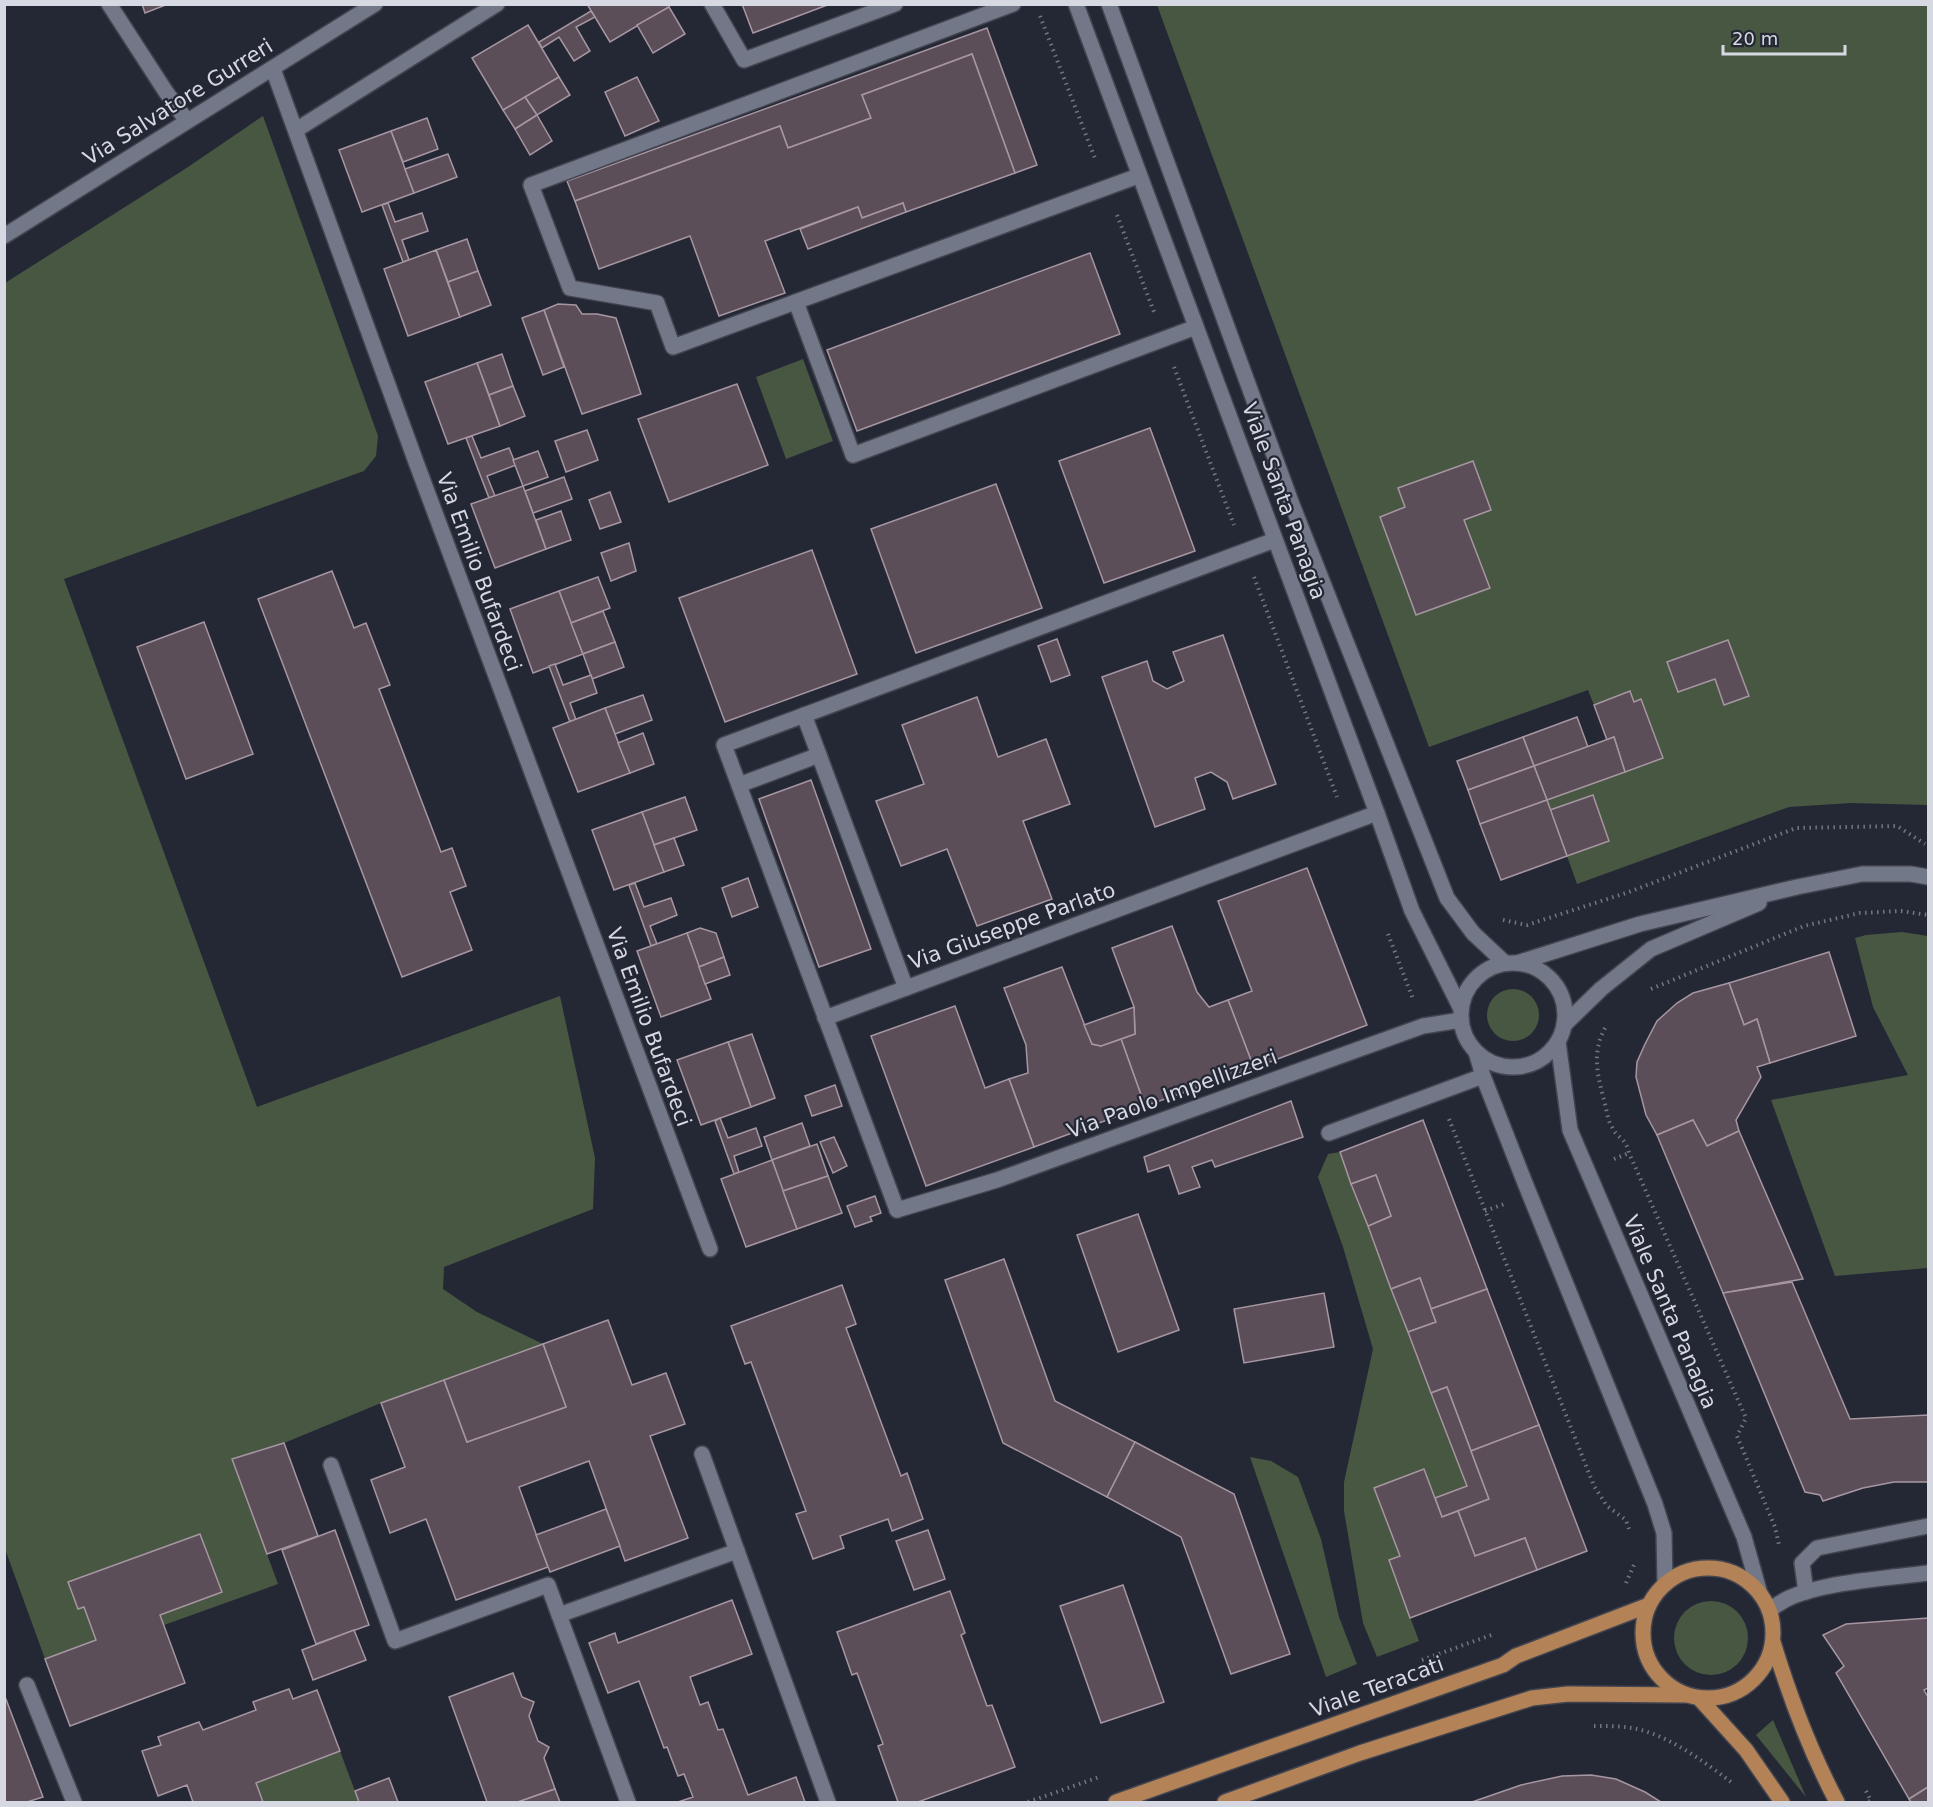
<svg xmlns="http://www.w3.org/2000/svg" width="1933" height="1807" viewBox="0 0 1933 1807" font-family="'DejaVu Sans',sans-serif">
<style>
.green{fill:#485742;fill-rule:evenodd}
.building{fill:#5c4e59;stroke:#a696a2;stroke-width:1.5}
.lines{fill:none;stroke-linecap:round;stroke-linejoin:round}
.service-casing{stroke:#42444f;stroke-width:18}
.minor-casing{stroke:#42444f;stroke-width:18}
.secondary-casing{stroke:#42444f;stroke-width:18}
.primary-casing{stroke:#42444f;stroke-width:18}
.path{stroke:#737782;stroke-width:4;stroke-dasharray:1.5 4.5;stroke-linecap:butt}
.service{stroke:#737888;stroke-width:15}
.minor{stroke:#737888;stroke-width:15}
.secondary{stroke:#737888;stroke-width:15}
.primary{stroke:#b38257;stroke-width:15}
.labels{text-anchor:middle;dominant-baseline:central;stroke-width:4.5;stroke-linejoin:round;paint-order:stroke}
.street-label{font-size:21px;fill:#d6d9e2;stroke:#242835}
</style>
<rect width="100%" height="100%" fill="#242835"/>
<g class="green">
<path d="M 1157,5 L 1928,5 L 1928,805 L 1851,803 L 1789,807 L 1577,884 L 1567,856 L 1609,840 L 1593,795 L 1550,810 L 1547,800 L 1663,758 L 1641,699 L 1634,702 L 1629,692 L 1594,705 L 1588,690 L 1429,747 ZM 1728,640 L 1715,679 L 1679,692 L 1667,663 Z"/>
<polygon points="263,116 378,436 376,456 364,471 64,579 257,1107 560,996 595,1158 593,1209 444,1267 443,1289 477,1312 543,1344 381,1403 284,1443 232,1459 278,1584 164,1625 160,1615 222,1592 200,1534 68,1582 78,1609 84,1607 96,1640 45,1659 5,1549 5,283 185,169"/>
<polygon points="803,359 833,441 786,459 756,377"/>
<polygon points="1902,932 1928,936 1928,1268 1835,1276 1771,1100 1908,1075 1873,1007 1855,938 1866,935"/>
<circle cx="1513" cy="1015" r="26"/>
<polygon points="1340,1152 1467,1486 1435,1498 1424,1469 1374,1488 1400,1556 1389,1561 1419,1641 1377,1657 1363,1623 1344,1511 1344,1482 1373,1349 1343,1247 1318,1177 1328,1154"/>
<polygon points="1250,1457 1271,1461 1298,1477 1321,1539 1339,1617 1357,1664 1326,1677"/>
<circle cx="1711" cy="1638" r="37"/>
<polygon points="1773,1720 1806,1797 1756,1735"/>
<polygon points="340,1751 359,1802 263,1802 256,1783"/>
</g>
<g class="building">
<polygon points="142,4 168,4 145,13"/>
<polygon points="587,4 667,4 669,7 610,42"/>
<polygon points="742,4 830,4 753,33"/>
<polygon points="669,7 685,34 653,53 637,25"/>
<polygon points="591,11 595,17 576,27 590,51 574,61 559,37 542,48 539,42"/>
<polygon points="528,25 559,77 503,110 472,58"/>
<polygon points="987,28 1037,165 1015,173 972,54 862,95 871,118 788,148 780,126 575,201 567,181"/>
<polygon points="972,54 1015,173 906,212 903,203 862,218 858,207 765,241 785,293 719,316 690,236 599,269 575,201 780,126 788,148 871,118 862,95"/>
<polygon points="559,77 570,95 537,115 525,97"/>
<polygon points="637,77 659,121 625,136 605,92"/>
<polygon points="525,97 537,115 515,129 503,110"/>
<polygon points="537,115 552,141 530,155 515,129"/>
<polygon points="427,118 438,149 403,162 391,131"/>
<polygon points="391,131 414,193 362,212 339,150"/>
<polygon points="448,154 457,177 414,193 405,169"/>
<polygon points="388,203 395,222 422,213 428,231 402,240 409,260 403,262 382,205"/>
<polygon points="903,203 906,212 808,249 800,229 858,207 862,218"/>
<polygon points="467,239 478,271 448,282 436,250"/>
<polygon points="436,250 460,317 408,336 384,269"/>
<polygon points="1090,253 1120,334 857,431 827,350"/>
<polygon points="478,271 491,305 460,317 448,282"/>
<polygon points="558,304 576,305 582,314 597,314 616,318 641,394 582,414 544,310"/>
<polygon points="544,310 564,367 543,375 522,318"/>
<polygon points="502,354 513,386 489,395 477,363"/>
<polygon points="477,363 500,426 448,444 425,382"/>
<polygon points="737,384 768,465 669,502 638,419"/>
<polygon points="513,386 525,416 500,426 489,395"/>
<polygon points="1150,428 1195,551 1104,583 1059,461"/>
<polygon points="587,430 598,460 566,472 555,441"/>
<polygon points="472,436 481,458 509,448 516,465 487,476 495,496 489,498 466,438"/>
<polygon points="538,451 548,477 523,486 513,460"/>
<polygon points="1473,461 1491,510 1464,520 1490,588 1416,615 1380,517 1405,507 1398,488"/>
<polygon points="564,477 572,499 533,513 525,491"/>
<polygon points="996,484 1042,608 916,653 871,529"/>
<polygon points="523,486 546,549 495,568 471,504"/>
<polygon points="610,492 621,522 600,529 589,500"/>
<polygon points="561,511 571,540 546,549 536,520"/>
<polygon points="629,543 636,571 611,581 601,553"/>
<polygon points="812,550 857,674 725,722 679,598"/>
<polygon points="332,571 354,628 366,623 390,685 379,689 441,852 452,848 466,886 450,892 472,950 402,977 258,599"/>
<polygon points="598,577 610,608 571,623 559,591"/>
<polygon points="559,591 583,654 533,673 510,609"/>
<polygon points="603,611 615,642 583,654 571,623"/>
<polygon points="204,622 253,754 186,779 137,647"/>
<polygon points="1223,635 1276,784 1233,799 1227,782 1211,772 1195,778 1205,809 1155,827 1102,677 1147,661 1153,681 1167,689 1184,681 1173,652"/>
<polygon points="1057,639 1070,675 1051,682 1038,646"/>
<polygon points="1728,640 1749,696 1724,705 1715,679 1678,692 1667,662"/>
<polygon points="615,642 624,667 592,679 583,654"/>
<polygon points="555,664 563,685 591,675 597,693 570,703 576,720 570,722 549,666"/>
<polygon points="1630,691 1634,702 1641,699 1663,758 1625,772 1614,737 1607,740 1594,705"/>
<polygon points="643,695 652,720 615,734 605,708"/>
<polygon points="977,697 998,757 1046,739 1070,804 1023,821 1052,899 977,926 947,849 901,866 876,801 924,784 902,725"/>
<polygon points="605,708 630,773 578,792 553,728"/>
<polygon points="1577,717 1588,747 1534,766 1523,737"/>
<polygon points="643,733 654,764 630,773 618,743"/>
<polygon points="1523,737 1534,766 1468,790 1457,761"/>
<polygon points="1614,737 1625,772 1547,800 1534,766"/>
<polygon points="1534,766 1547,800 1480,824 1468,790"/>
<polygon points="811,780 871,949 819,967 759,799"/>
<polygon points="1593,795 1609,841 1567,856 1550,810"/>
<polygon points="685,797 697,830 654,845 642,812"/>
<polygon points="1547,800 1567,856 1501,880 1480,824"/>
<polygon points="642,812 664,872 614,890 592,830"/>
<polygon points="674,838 684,865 664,872 654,845"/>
<polygon points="1307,868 1367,1025 1254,1068 1228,1000 1252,991 1218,901"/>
<polygon points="748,878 758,907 732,917 722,888"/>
<polygon points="635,883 644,907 671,898 677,915 650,926 657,944 651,946 629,885"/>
<polygon points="1172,926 1197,992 1209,1007 1228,1000 1254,1068 1145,1106 1121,1039 1135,1034 1134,1007 1112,948"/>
<polygon points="700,928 716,933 724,957 699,967 687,933"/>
<polygon points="687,933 711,999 661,1017 637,951"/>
<polygon points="1829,952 1856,1036 1770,1063 1757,1019 1744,1025 1729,983"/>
<polygon points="724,957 730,975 705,984 699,967"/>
<polygon points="1062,967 1092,1044 1101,1046 1121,1039 1145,1106 1034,1147 1009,1079 1028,1073 1026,1045 1004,988"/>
<polygon points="1729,983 1744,1025 1757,1019 1770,1063 1757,1067 1761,1077 1736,1120 1739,1131 1707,1146 1693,1120 1657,1135 1646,1115 1636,1077 1637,1062 1645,1044 1657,1021 1677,1003 1693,993"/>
<polygon points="955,1006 985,1088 1009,1079 1034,1147 926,1186 871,1036"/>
<polygon points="1134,1007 1135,1034 1101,1046 1092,1044 1084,1025"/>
<polygon points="752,1034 775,1098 751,1107 728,1042"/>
<polygon points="728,1042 751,1107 701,1125 677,1060"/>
<polygon points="835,1085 842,1106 812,1116 805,1096"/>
<polygon points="1291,1101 1303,1137 1215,1167 1212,1160 1192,1167 1200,1187 1179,1194 1169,1165 1148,1172 1144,1157"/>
<polygon points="720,1118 728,1138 756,1128 762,1146 734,1156 739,1172 734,1174 715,1121"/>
<polygon points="1423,1120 1487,1289 1431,1309 1420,1278 1391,1289 1368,1226 1391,1216 1376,1175 1351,1184 1340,1152"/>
<polygon points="1693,1120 1707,1146 1739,1131 1803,1279 1723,1293 1657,1135"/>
<polygon points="802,1123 810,1146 772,1160 764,1137"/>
<polygon points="834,1137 847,1166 833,1173 820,1142"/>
<polygon points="817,1144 828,1176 783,1191 772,1160"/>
<polygon points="772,1160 797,1229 746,1247 721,1179"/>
<polygon points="1376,1175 1391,1216 1368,1226 1351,1184"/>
<polygon points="828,1176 842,1213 797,1229 783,1191"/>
<polygon points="875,1196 881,1213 870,1217 872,1221 855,1227 847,1206"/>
<polygon points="1138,1214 1179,1330 1118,1352 1077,1235"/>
<polygon points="1004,1259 1055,1401 1135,1442 1107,1497 1003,1443 945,1280"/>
<polygon points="1420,1278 1436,1322 1408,1332 1391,1289"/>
<polygon points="1792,1282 1850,1419 1928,1415 1928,1482 1894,1482 1863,1488 1823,1501 1820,1495 1805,1492 1723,1293"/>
<polygon points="842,1285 856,1324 846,1328 901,1476 907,1473 923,1519 892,1531 888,1519 840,1536 844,1548 813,1559 796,1514 806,1511 751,1362 745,1364 731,1326"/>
<polygon points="1487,1289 1539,1425 1471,1451 1447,1387 1431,1393 1408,1332 1436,1322 1431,1309"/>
<polygon points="1324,1293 1334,1347 1244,1363 1234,1309"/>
<polygon points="608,1320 632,1385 666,1373 685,1424 650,1436 688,1538 625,1561 589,1461 519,1487 548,1567 456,1600 426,1519 390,1533 371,1480 405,1467 381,1403 444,1380 467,1442 566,1407 543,1344"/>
<polygon points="543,1344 566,1407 467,1442 444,1380"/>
<polygon points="1447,1387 1489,1499 1442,1517 1435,1498 1467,1486 1431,1393"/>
<polygon points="1539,1425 1587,1551 1537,1570 1525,1538 1475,1556 1458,1511 1489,1499 1471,1451"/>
<polygon points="1135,1442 1234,1494 1290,1654 1231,1674 1181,1537 1107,1497"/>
<polygon points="284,1443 318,1536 267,1554 232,1459"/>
<polygon points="1424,1469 1442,1517 1458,1511 1475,1556 1525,1538 1537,1570 1410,1618 1389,1560 1400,1556 1374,1488"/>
<polygon points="606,1509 620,1546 550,1572 536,1535"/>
<polygon points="335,1530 369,1625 316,1644 282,1550"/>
<polygon points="928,1530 945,1579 914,1590 896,1541"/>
<polygon points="200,1534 222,1592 160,1615 185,1683 70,1726 45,1659 96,1640 84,1607 78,1609 68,1582"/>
<polygon points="1123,1585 1164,1702 1101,1723 1060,1606"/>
<polygon points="950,1591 965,1633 961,1635 987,1706 992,1705 1015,1767 918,1802 898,1802 878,1746 883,1744 857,1673 852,1675 837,1632"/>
<polygon points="732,1600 752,1654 690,1677 700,1705 708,1702 718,1730 723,1729 748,1795 796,1777 805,1802 678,1802 693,1797 684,1774 678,1776 667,1747 664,1748 639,1681 608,1693 589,1643 615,1633 618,1643"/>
<polygon points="1928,1618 1928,1688 1924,1690 1928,1697 1928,1787 1909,1799 1836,1673 1844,1666 1823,1635 1846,1624"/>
<polygon points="354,1630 366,1660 313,1680 302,1650"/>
<polygon points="513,1673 522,1697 534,1702 529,1716 538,1741 549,1747 544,1758 555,1789 518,1802 487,1802 449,1697"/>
<polygon points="289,1689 293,1699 317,1690 340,1751 256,1783 263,1802 193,1802 187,1785 158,1796 142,1751 161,1745 158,1737 199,1722 203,1730 256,1710 253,1702"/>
<polygon points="4,1694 43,1797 27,1802 4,1802"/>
<polygon points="1591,1775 1616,1779 1645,1792 1661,1802 1472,1802 1521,1785 1562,1776"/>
<polygon points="389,1778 398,1802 359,1802 355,1791"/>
<polygon points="1928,1787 1928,1802 1911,1802 1909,1799"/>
<polygon points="555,1789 560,1802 518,1802"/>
</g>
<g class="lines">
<g class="service-casing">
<g id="service">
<polyline points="109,4 166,92 187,121"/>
<polyline points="1013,4 531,185 570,288 657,303 673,347 1138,176"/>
<polyline points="796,302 853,455"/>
<polyline points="804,715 819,755"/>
<polyline points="1329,1133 1483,1076"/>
<polyline points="897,1210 724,745 1275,540"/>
<polyline points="331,1465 395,1641 548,1585 628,1802"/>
<polyline points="737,1551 828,1802"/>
<polyline points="559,1615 737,1551 702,1454"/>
<polyline points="27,1685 74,1802"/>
</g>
</g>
<g class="minor-casing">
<g id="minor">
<polyline points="712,4 744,60 895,4"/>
<polyline points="273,69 416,462 710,1249"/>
<polyline points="296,130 497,4"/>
<polyline points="4,236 375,4"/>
<polyline points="853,455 1196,327"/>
<polyline points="739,785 819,755 906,988 1377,813"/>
<polyline points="825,1018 906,988"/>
<polyline points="897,1210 997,1180 1423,1026 1461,1020"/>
<polyline points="1806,1592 1802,1563 1817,1548 1928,1526"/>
<path d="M 1769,1610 C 1776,1606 1782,1601 1789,1598 C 1825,1582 1889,1578 1928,1573"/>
</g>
</g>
<g class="secondary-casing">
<g id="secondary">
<polyline points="1076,4 1377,813 1412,911 1461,1009"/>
<polyline points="1109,4 1293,507 1447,898 1473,933 1505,963"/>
<circle cx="1513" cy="1015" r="52"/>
<polyline points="1517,963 1640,924 1797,887 1862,874 1911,874 1928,877"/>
<polyline points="1564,1025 1601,989 1651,949 1759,903"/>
<polyline points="1558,1042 1570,1130 1744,1537 1760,1594"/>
<polyline points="1476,1052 1483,1076 1525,1183 1655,1504 1664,1533 1665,1584"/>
</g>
</g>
<g class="primary-casing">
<g id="primary">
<circle cx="1708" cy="1633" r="65"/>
<path d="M 1773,1642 C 1790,1698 1810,1751 1837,1802"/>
<polyline points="1699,1698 1746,1750 1782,1802"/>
<polyline points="1116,1802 1503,1665 1516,1656 1649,1605"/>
<polyline points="1225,1802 1360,1753 1532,1698 1568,1694 1686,1695"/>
</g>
</g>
<g class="path">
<polyline points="1040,16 1096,161"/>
<polyline points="1117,215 1154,312"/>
<polyline points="1174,367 1234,525"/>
<polyline points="1254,577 1337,797"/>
<polyline points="1503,920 1527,925 1629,892 1796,828 1897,826 1925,844"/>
<polyline points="1388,934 1413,999"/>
<polyline points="1651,989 1804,926 1860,913 1901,911 1928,915"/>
<path d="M 1605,1028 C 1591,1054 1598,1077 1605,1104 C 1607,1112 1608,1121 1612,1127 C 1617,1139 1625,1136 1629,1153 L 1746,1418 L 1737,1436 L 1775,1527 L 1779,1545"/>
<polyline points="1449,1119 1594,1486 1607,1506 1626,1520 1630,1532"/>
<polyline points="1614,1159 1629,1153"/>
<polyline points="1485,1211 1504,1204"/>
<polyline points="1626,1583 1634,1565"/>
<polyline points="1422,1660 1494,1634"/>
<path d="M 1594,1726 C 1607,1726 1620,1726 1632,1728 C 1667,1734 1703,1761 1731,1782"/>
<polyline points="1866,1791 1871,1801 1868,1802"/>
<polyline points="1028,1802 1099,1777"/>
</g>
<use href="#service" class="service"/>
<use href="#minor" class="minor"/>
<use href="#secondary" class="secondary"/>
<use href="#primary" class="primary"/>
</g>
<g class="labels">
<g class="street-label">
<text transform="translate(178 102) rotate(-32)">Via Salvatore Gurreri</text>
<text transform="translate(1284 501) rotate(70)">Viale Santa Panagia</text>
<text transform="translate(479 572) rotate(70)">Via Emilio Bufardeci</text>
<text transform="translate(1012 926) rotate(-20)">Via Giuseppe Parlato</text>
<text transform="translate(649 1027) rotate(70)">Via Emilio Bufardeci</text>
<text transform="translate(1172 1094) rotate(-20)">Via Paolo Impellizzeri</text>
<text transform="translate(1670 1312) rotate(67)">Viale Santa Panagia</text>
<text transform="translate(1377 1687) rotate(-20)">Viale Teracati</text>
</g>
</g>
<rect width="1933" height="1807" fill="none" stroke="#d6d9e2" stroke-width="12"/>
<path d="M1723 45v9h122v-9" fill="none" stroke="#d6d9e2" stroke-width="3"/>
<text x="1732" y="45" font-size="18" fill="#d6d9e2" stroke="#242835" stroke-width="4.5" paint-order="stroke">20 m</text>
</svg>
